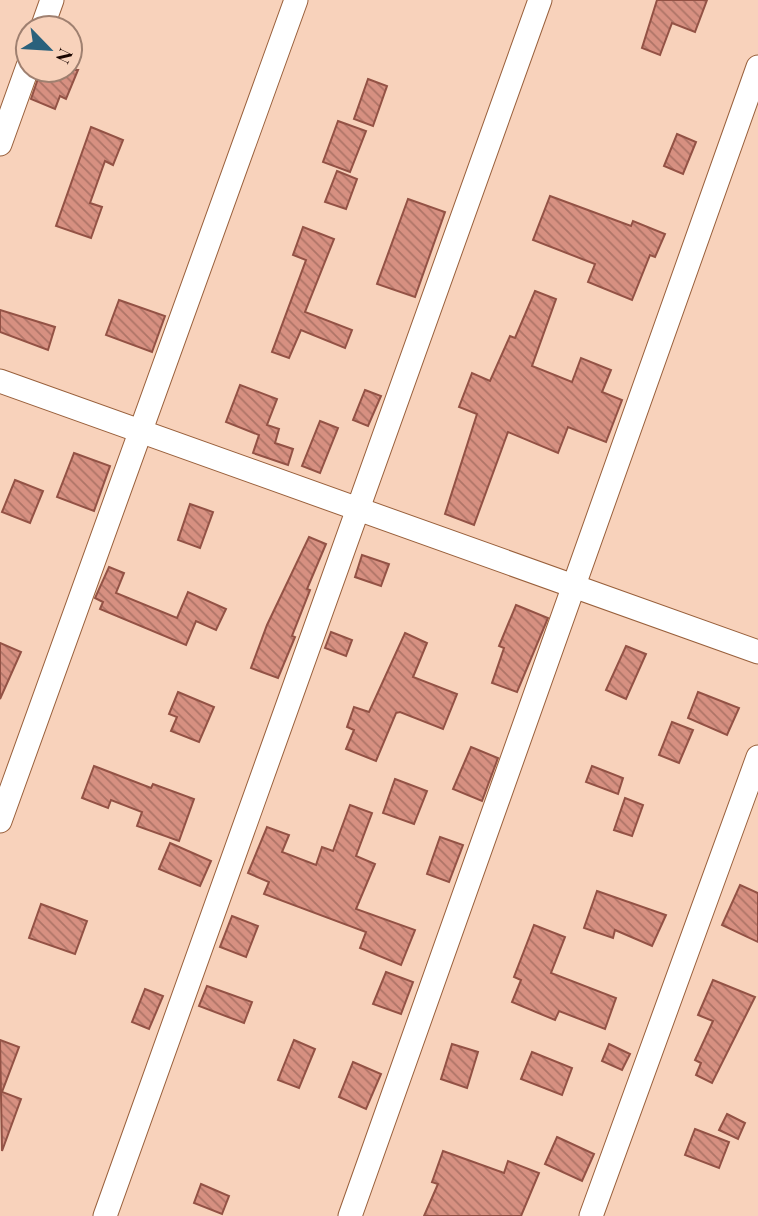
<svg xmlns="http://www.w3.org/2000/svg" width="758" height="1216" viewBox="0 0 758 1216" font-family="'Playfair Display',serif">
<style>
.building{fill:url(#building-back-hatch);stroke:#935245;stroke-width:2}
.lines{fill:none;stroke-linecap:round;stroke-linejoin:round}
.minor-casing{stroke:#99603c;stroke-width:25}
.minor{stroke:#fff;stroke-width:23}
</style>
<defs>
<pattern id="building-back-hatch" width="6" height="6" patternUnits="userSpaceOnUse" patternTransform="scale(1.75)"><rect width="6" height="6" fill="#d79081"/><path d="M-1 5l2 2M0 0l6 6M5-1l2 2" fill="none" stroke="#ae7467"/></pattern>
</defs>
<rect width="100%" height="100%" fill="#f8d2bb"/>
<g class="building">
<polygon points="657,0 707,0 695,32 672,23 660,55 642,48"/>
<polygon points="41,70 78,70 66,99 60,96 55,109 31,99"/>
<polygon points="368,79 387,86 373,126 354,119"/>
<polygon points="338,121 366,131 350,172 323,162"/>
<polygon points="91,127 123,140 113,165 105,161 90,203 102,207 91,238 56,226"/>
<polygon points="677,134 696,142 683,174 664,166"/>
<polygon points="337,171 357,179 346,209 325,202"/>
<polygon points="550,196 631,226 633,221 665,234 655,257 650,255 632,300 588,282 595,264 533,240"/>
<polygon points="408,199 445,212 415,297 377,284"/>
<polygon points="303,227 334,239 305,312 352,330 345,348 301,330 289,358 272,352 306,260 293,255"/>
<polygon points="535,291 556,299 532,366 572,382 581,358 611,370 602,392 622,400 606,442 568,427 558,453 508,432 474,525 445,514 477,414 459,407 472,373 490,381 510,336 515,338"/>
<polygon points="119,300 165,316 152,352 106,335"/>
<polygon points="0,310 55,327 48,350 0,332"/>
<polygon points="240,385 277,399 267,425 279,429 275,443 293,449 288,465 253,453 259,435 226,422"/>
<polygon points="365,390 381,396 368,426 353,420"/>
<polygon points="320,421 338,428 320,473 302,466"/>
<polygon points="74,453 110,466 94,511 57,497"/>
<polygon points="15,480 43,491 30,523 2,512"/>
<polygon points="190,504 213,512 200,548 178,540"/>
<polygon points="309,537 326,544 307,589 310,590 292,636 295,637 278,678 251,668 267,625"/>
<polygon points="362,555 389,564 381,586 355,577"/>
<polygon points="109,567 124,573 116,593 177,618 188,592 226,609 216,630 196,621 186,645 100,609 103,602 95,598"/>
<polygon points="516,605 548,618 517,692 492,683 504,648 499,646"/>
<polygon points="331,632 352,640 346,656 325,648"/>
<polygon points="405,633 427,643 413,677 457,694 443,729 400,712 396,713 376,761 346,749 354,730 347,727 354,707 369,712"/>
<polygon points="0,643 21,652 0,699"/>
<polygon points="626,646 646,654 626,699 606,690"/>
<polygon points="178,692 214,707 199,742 171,731 177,717 169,714"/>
<polygon points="698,692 739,708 727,735 688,718"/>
<polygon points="672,722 693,730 679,763 659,755"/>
<polygon points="471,747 498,758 482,801 453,789"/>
<polygon points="94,766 151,788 153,784 194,799 179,841 137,826 142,812 111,800 108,808 82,798"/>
<polygon points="592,766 623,778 618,794 586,782"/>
<polygon points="395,779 427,791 414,824 383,813"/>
<polygon points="625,798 643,805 632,836 614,830"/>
<polygon points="350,805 372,813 356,856 375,864 356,909 415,930 401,965 360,948 366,932 264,894 269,882 248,873 267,827 289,835 282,852 316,865 322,847 333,851"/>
<polygon points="440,837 463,845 449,882 427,874"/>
<polygon points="170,843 211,861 200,886 159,869"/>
<polygon points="740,885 758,893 758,942 722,925"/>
<polygon points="597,891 666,915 652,946 615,930 613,938 584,928"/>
<polygon points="41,904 87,921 75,954 29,938"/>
<polygon points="232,916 258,926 246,957 220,947"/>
<polygon points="534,925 565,937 551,973 616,998 605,1029 559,1011 555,1020 512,1002 521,980 514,977"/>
<polygon points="386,972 413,982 401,1014 373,1004"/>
<polygon points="713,980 755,997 712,1083 696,1075 701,1063 695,1060 713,1021 698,1015"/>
<polygon points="207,986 252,1002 244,1023 199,1006"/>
<polygon points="145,989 163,996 149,1029 132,1022"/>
<polygon points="0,1040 19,1047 2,1092 21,1099 2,1151"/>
<polygon points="294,1040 315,1049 299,1088 278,1080"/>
<polygon points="452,1044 478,1052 467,1088 441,1079"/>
<polygon points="609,1044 630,1054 622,1070 602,1061"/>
<polygon points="532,1052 572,1068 562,1095 521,1079"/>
<polygon points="353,1062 381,1074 366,1109 339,1097"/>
<polygon points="727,1114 745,1123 738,1139 719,1130"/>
<polygon points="695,1129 729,1142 719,1168 685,1155"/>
<polygon points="557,1137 594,1154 582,1181 545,1164"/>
<polygon points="443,1151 504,1173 508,1161 539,1173 521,1216 424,1216 438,1184 432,1182"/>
<polygon points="201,1184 229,1196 222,1214 194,1203"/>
</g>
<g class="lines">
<g class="minor-casing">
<g id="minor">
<polyline points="42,28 52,0"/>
<polyline points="0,144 28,66"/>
<polyline points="0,381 758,652"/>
<polyline points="0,821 296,0"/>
<polyline points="105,1216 540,0"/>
<polyline points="350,1216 758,67"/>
<polyline points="591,1216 758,757"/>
</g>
</g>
<use href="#minor" class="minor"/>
</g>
<g transform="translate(49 49) rotate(115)"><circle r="33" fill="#f8d2bb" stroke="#9f8070" stroke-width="2"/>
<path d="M0-5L12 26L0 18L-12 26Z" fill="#2a617c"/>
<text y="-10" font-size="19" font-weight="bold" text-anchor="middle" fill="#1a0500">N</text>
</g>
</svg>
